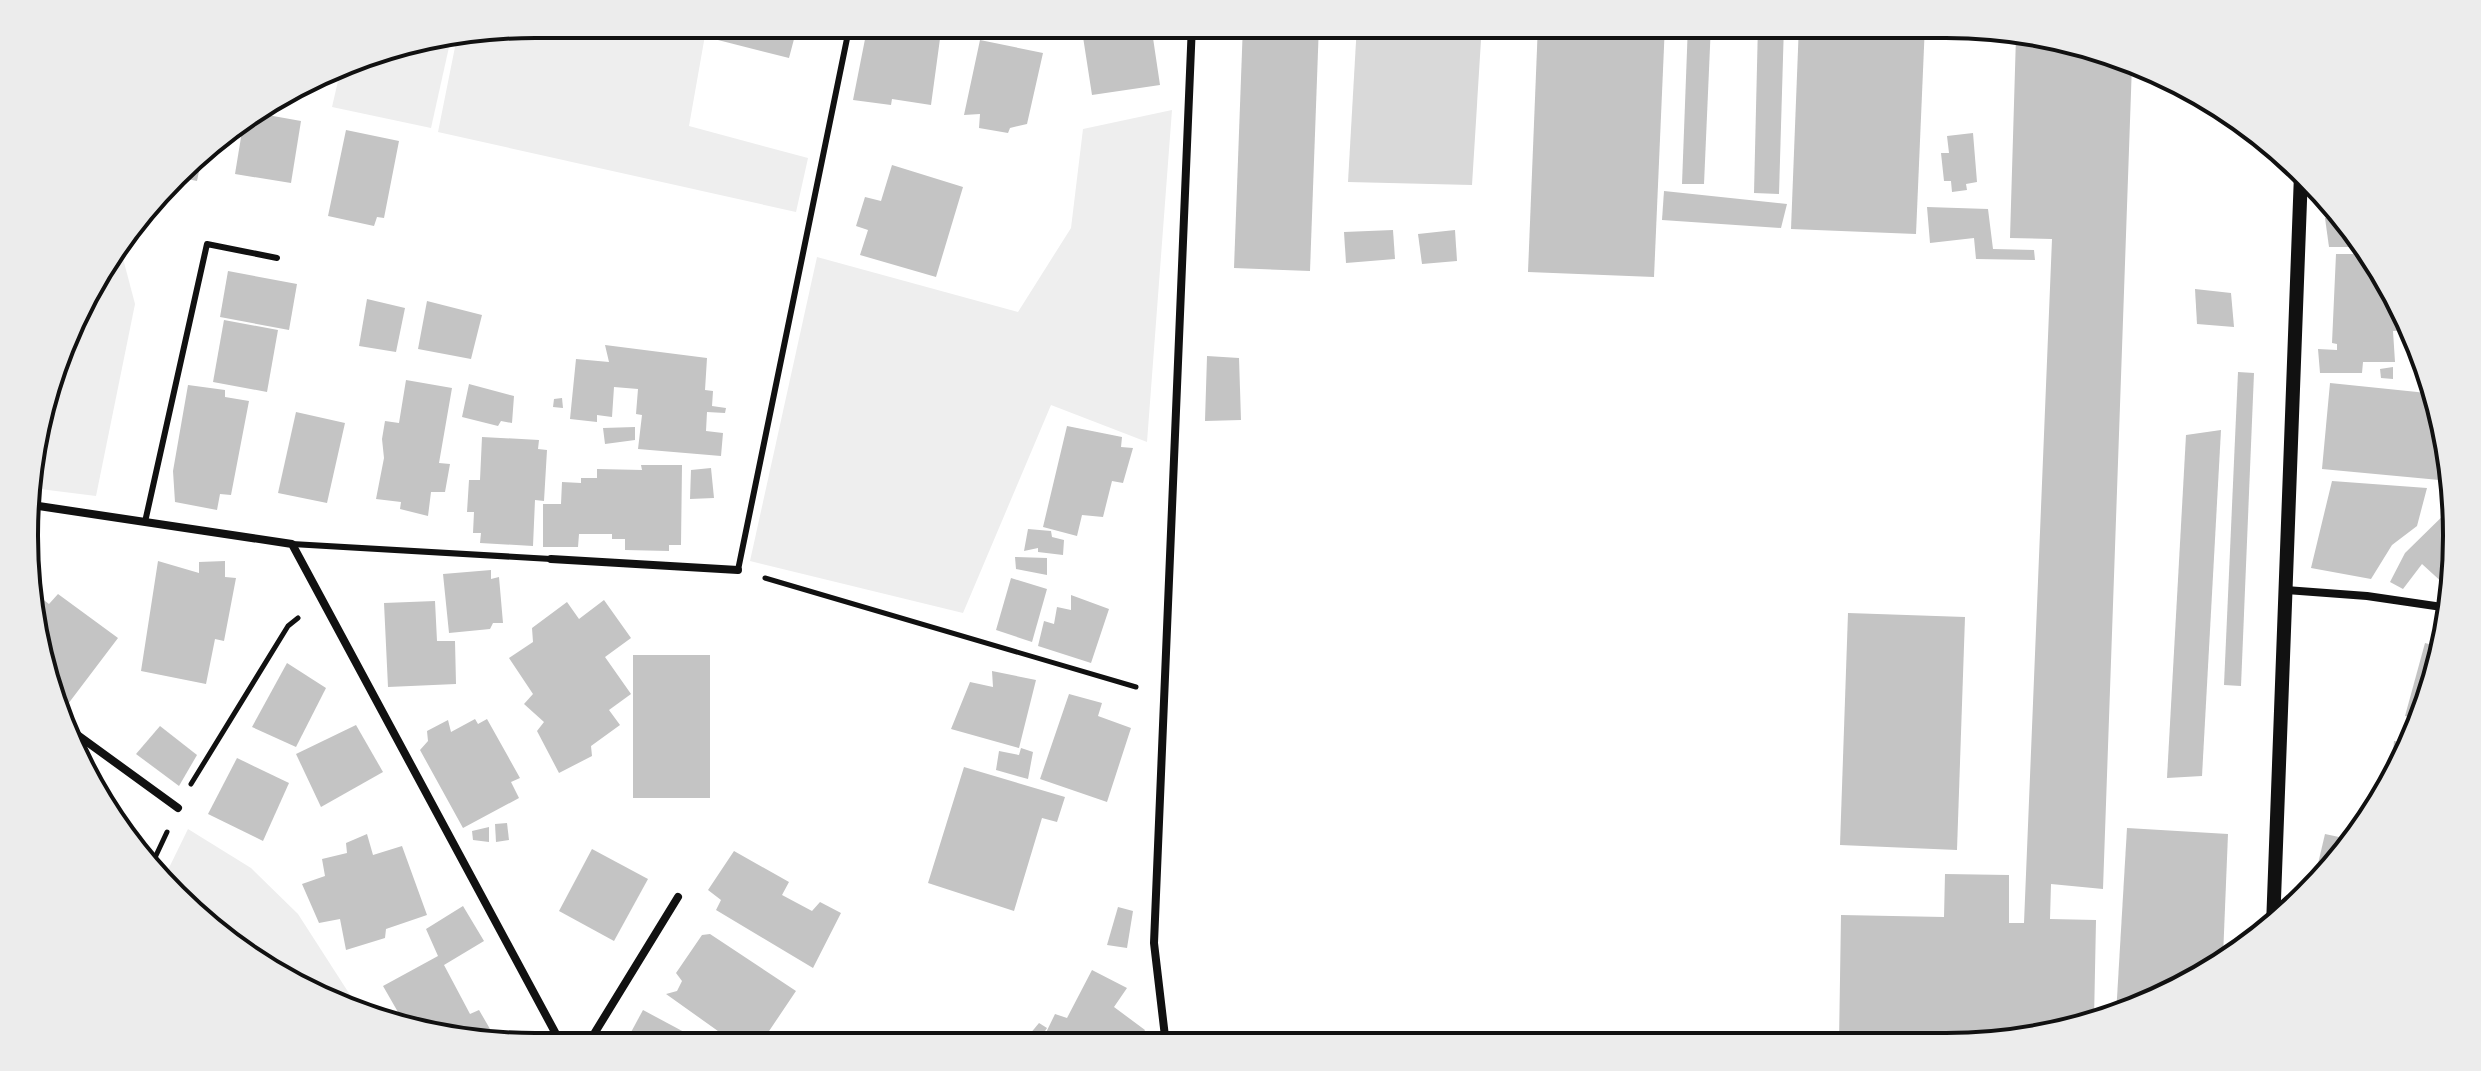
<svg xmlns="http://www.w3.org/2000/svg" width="2481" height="1071" viewBox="0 0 2481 1071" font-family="Figtree,sans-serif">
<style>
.green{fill:#eee}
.water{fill:#d9d9d9}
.building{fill:#c4c4c4}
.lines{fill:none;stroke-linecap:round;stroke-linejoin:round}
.path{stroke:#111;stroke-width:5}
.service{stroke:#111;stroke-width:6}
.minor{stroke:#111;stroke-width:8}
.tertiary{stroke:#111;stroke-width:14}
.rim{fill:none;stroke:#111;stroke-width:4}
</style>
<rect width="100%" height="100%" fill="#fff"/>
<g class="green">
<polygon points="536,24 707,24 689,126 808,158 796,212 438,132 457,37"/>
<polygon points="451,38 431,128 332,107 341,68 371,51"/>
<polygon points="1172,110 1147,442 1051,405 963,613 750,561 817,257 1018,312 1071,228 1083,129"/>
<polygon points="120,247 135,304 96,496 32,488 34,436 92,280"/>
<polygon points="188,829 251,868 298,914 363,1015 199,920 164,878"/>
</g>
<polygon class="water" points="1357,24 1482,24 1472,185 1348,182"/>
<g class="building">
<polygon points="718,24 798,24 789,58 714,39"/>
<polygon points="868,24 942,24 931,105 892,99 891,105 853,100"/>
<polygon points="1081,24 1160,24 1161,33 1153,38 1160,85 1092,95"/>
<polygon points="1243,24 1319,24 1310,271 1234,268"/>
<polygon points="1538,24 1665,24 1654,277 1528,272"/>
<polygon points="1688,24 1711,24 1704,184 1682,184"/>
<polygon points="1758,24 1784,24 1779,194 1754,193"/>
<polygon points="1799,24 1925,24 1916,234 1791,229"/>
<polygon points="2016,36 2110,51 2132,64 2103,889 2051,884 2050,919 2096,920 2094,1021 2013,1043 1839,1043 1841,915 1944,917 1945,874 2009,875 2009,923 2024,923 2052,239 2010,238"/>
<polygon points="980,40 1043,53 1027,124 1010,128 1008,133 979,128 980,114 964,115"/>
<polygon points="262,114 301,121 291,183 235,174 243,125"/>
<polygon points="346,130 399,141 384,218 377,217 374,226 328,216"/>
<polygon points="1973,133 1977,182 1966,184 1967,190 1952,192 1951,181 1944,181 1941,153 1949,153 1947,136"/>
<polygon points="204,147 197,181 177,177 199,151"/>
<polygon points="892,165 963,187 936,277 860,255 868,230 856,226 865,197 881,201"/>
<polygon points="1664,191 1787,204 1781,228 1662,220"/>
<polygon points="1927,207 1988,209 1993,249 2034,250 2035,260 1976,259 1974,238 1930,243"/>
<polygon points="2333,217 2356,247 2329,247 2325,218"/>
<polygon points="1393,230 1395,259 1346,263 1344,232"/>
<polygon points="1455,230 1457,261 1422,264 1418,234"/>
<polygon points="2336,254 2362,254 2404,310 2409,330 2393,331 2395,362 2363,362 2362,373 2320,373 2318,349 2337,350 2337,344 2332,343"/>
<polygon points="228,271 297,284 289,330 220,317"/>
<polygon points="2195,289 2231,293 2234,327 2197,324"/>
<polygon points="367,299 405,308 396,352 359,346"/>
<polygon points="427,301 482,315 471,359 418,349"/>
<polygon points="224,320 278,330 267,392 213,382"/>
<polygon points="605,345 707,358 705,390 713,391 712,406 726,408 725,413 707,412 706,431 723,433 721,456 638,449 642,415 636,414 638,389 614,387 612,417 597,415 597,422 570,419 576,359 609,362"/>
<polygon points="1207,356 1239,358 1241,420 1205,421"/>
<polygon points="2393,367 2393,379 2381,378 2380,369"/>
<polygon points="2238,372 2254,373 2241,686 2224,685"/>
<polygon points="406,380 452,388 439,463 450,464 445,492 431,492 428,516 400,509 401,502 376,499 384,458 382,439 385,421 399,423"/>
<polygon points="2330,383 2427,393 2450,481 2322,469"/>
<polygon points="469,384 514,396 512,423 501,421 498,426 462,417"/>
<polygon points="188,385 225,390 225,397 249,401 231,495 220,494 217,510 175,502 173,471"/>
<polygon points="562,398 563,408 553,407 554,399"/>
<polygon points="296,412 345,423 327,503 278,493"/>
<polygon points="1067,426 1122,437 1121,447 1133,448 1123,483 1112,481 1103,517 1082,515 1077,536 1043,527"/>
<polygon points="635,427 635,440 605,444 603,428"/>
<polygon points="2221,430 2202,776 2167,778 2186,435"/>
<polygon points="482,437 539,440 538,449 547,450 544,501 535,500 533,546 480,543 481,533 473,533 474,512 467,512 469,480 480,480"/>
<polygon points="641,465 682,465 681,545 669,545 669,551 625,550 625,539 612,539 612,534 579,534 578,547 543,547 543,504 561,504 562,482 581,483 581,478 597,478 597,469 642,470"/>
<polygon points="711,468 714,498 690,499 691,470"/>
<polygon points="2332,481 2427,488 2417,526 2392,545 2371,579 2311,568"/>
<polygon points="2456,503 2445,585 2422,564 2403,589 2390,582 2405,553"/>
<polygon points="1028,529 1051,531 1052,537 1064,540 1063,555 1038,552 1038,548 1024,551"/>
<polygon points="1015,557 1047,558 1047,575 1016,569"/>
<polygon points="158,561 199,573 199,562 225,561 225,577 236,578 224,641 215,639 206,684 141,671"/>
<polygon points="491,570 491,579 499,577 503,623 493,623 490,629 449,633 443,574"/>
<polygon points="1011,578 1047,589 1032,642 996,630"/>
<polygon points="29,589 49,604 58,594 118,638 68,704 61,699 28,603"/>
<polygon points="1071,595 1109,609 1091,663 1038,646 1044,621 1054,624 1057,607 1071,610"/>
<polygon points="604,600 631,638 605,657 631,694 609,710 620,725 591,746 592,756 559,773 537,731 544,722 524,704 533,694 509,658 533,642 532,628 567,602 579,619"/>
<polygon points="435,601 437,641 455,641 456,684 388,687 384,603"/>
<polygon points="1848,613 1965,617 1957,850 1840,845"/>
<polygon points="2425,643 2437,646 2430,700 2420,720 2405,716"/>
<rect x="633" y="655" width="77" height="143"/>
<polygon points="287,663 326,688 296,747 252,727"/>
<polygon points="992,671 1036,680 1019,748 951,729 970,682 993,687"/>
<polygon points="1069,694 1102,703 1098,716 1131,728 1107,802 1040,779"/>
<polygon points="475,719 478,724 487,719 520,778 511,782 519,798 463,828 420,750 428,741 427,731 448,720 451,732"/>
<polygon points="356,725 383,772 321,807 296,754"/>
<polygon points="160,726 197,755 179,786 136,754"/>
<polygon points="2394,741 2409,743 2391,778"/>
<polygon points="1021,748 1033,752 1028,779 996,770 999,751 1019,755"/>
<polygon points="237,758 289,783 263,841 208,814"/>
<polygon points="964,767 1065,797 1057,822 1042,818 1014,911 928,883"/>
<polygon points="507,823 509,840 496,842 495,824"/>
<polygon points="489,827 489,842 473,840 472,831"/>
<polygon points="2127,828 2228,834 2223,957 2142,1008 2116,1015"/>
<polygon points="367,834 373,855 402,846 427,915 386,929 385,938 346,950 340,919 319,923 302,884 325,876 322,859 347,853 346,843"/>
<polygon points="2325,834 2353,840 2313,885"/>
<polygon points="592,849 648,879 614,941 559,911"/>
<polygon points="734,851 789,882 782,895 812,911 820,902 841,913 813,968 716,910 721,900 708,890"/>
<polygon points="463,906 484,941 444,965 470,1014 479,1010 497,1041 406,1026 383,986 438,956 426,929"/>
<polygon points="1118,907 1133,911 1127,948 1107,945"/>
<polygon points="710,934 796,991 759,1046 739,1046 666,994 677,991 682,981 676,973 702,935"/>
<polygon points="1092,970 1127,988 1114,1007 1145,1030 1139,1043 1117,1031 1107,1045 1040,1045 1055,1014 1067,1018"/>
<polygon points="643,1010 699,1040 696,1047 623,1047"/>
<polygon points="1039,1023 1047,1028 1036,1045 1020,1046"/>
</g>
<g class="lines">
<g class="path">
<polyline points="765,578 1136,687"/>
<polyline points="191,784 288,626 298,618"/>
<polyline points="152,864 167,832"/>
</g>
<g class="service">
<polyline points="145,522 207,244 277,258"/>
<polyline points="292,544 551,559"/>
<polyline points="738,570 850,24"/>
</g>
<g class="minor">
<polyline points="32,505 292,544 563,1047"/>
<polyline points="551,559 738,570"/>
<polyline points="2285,590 2367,596 2442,607"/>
<polyline points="72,731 178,808"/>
<polyline points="1166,1045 1154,943 1192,24"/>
<polyline points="586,1047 678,897"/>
</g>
<polyline class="tertiary" points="2273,926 2301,174"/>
</g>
<path d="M0 0H2481V1071H0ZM535 38H1946A497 497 0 0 1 2443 535V536A497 497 0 0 1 1946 1033H535A497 497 0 0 1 38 536V535A497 497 0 0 1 535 38Z" fill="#ececec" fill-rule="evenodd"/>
<path class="rim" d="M535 38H1946A497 497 0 0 1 2443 535V536A497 497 0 0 1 1946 1033H535A497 497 0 0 1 38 536V535A497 497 0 0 1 535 38Z"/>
</svg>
